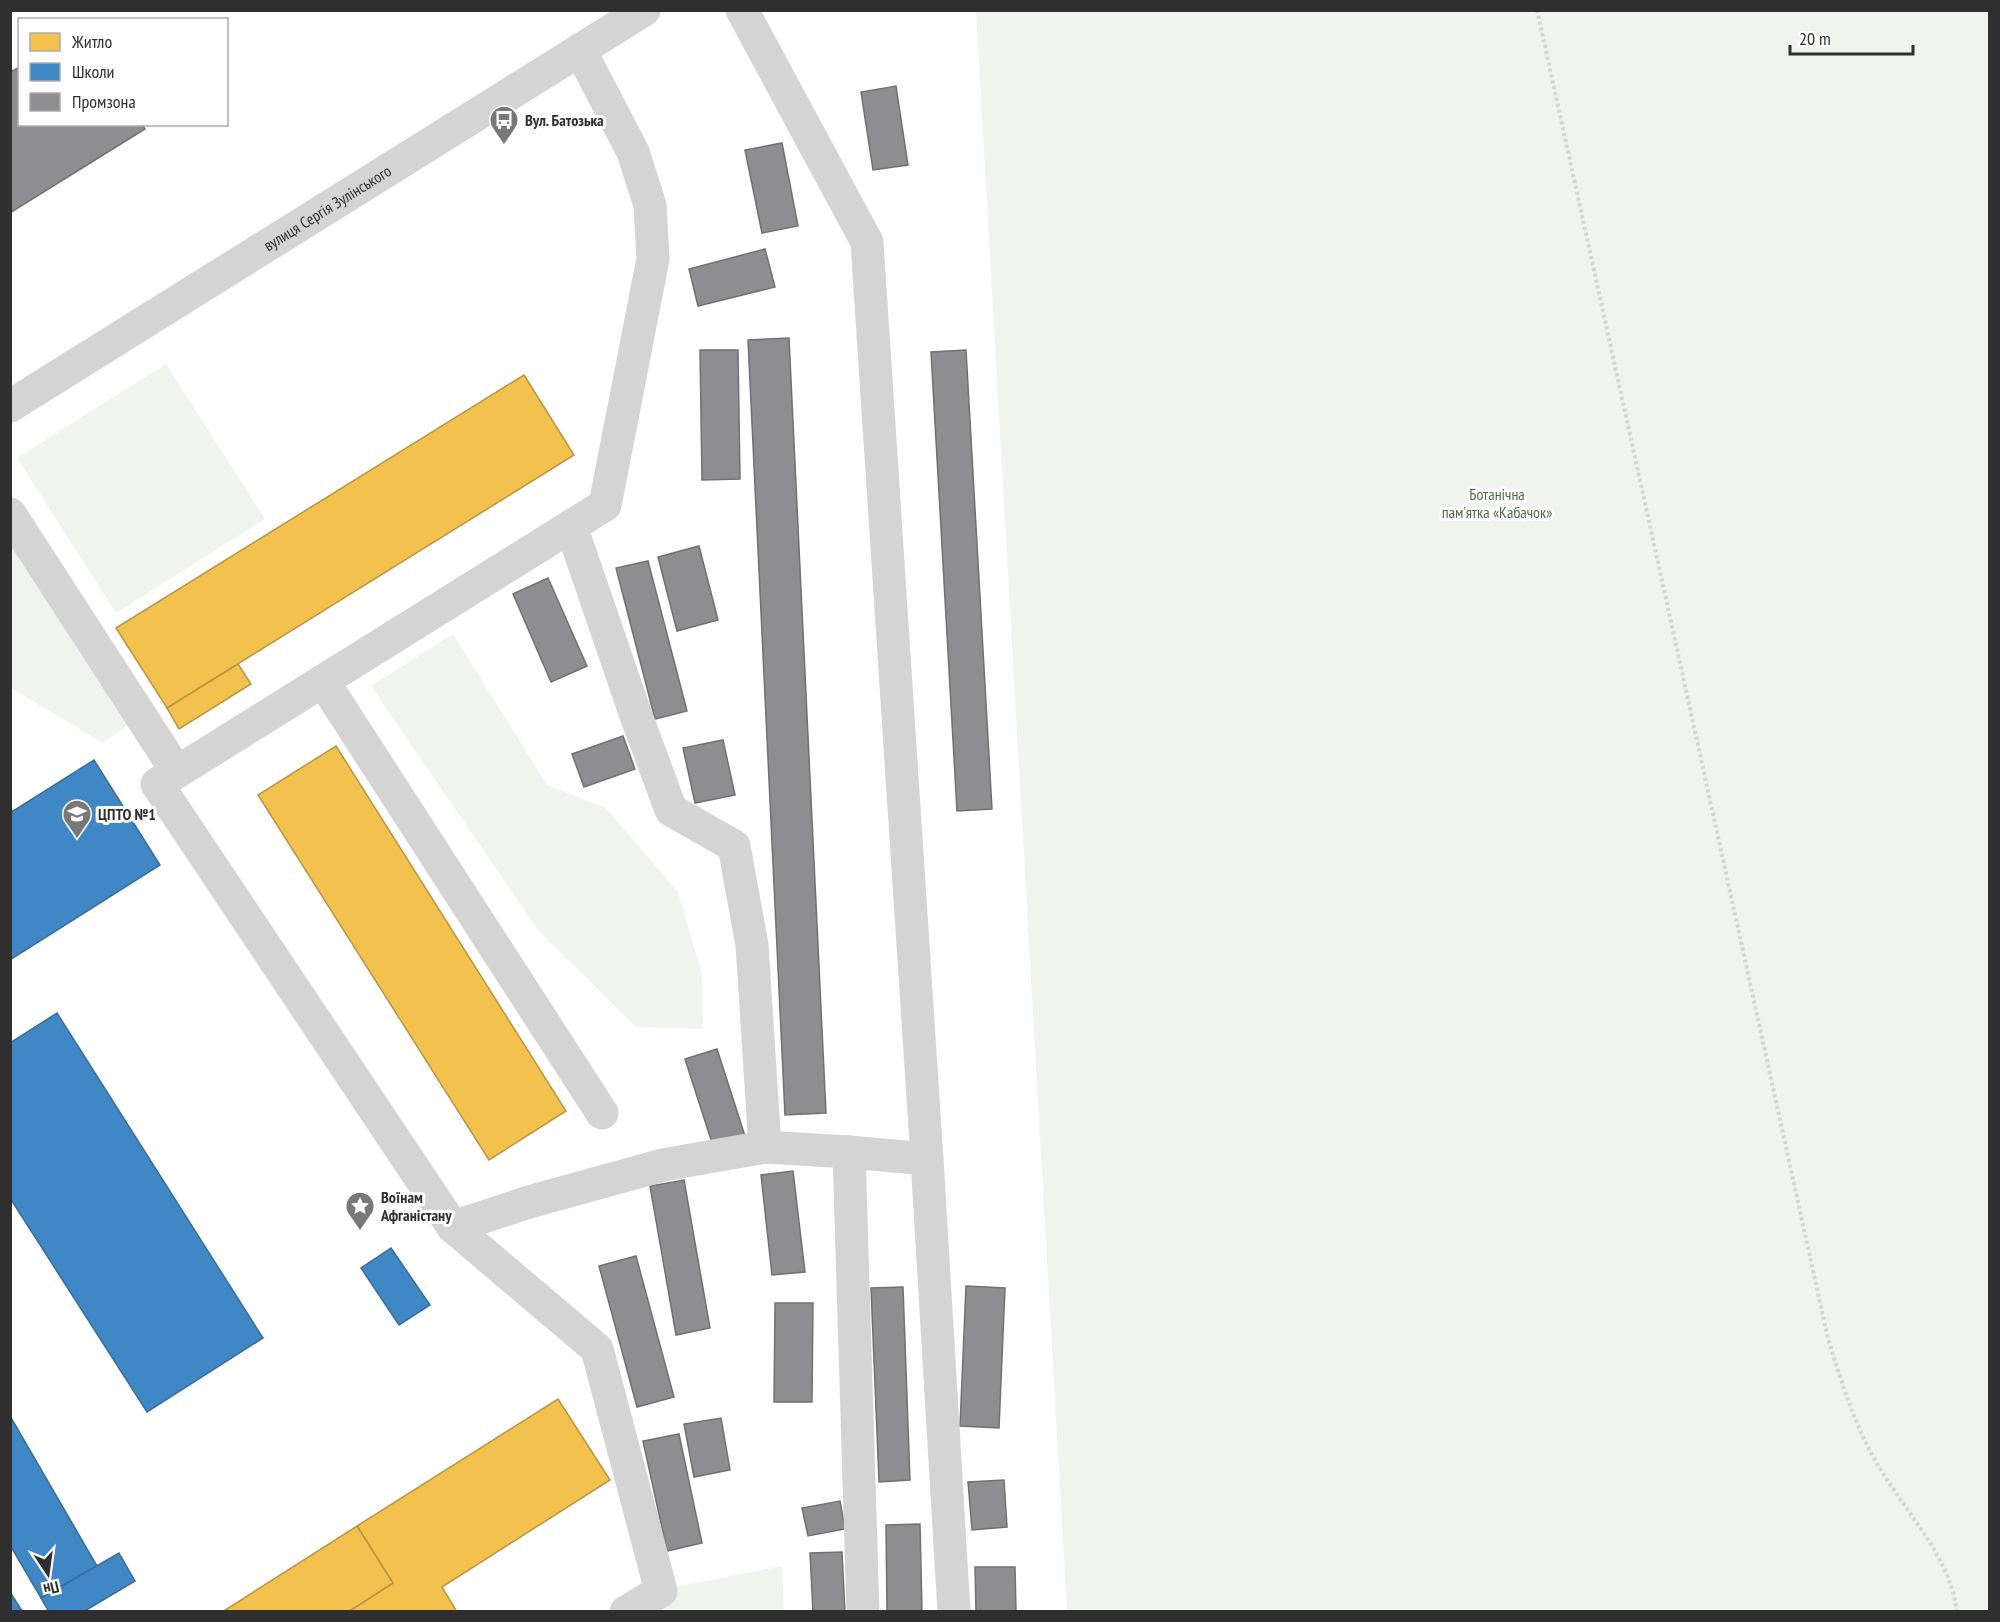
<svg xmlns="http://www.w3.org/2000/svg" width="2000" height="1622" viewBox="0 0 2000 1622" font-family="'PT Sans Narrow',sans-serif">
<style>
.green{fill:#f0f4ec}
.homes{fill:#f2c14e;stroke:#b89545;stroke-width:1.5}
.schools{fill:#3f88c5;stroke:#3a6d98;stroke-width:1.5}
.industry{fill:#8d8d92;stroke:#717174;stroke-width:1.5}
.lines{fill:none;stroke-linecap:round;stroke-linejoin:round}
.path{stroke:#d4d4d4;stroke-width:4;stroke-dasharray:3 3;stroke-linecap:butt}
.minor{stroke:#d4d4d4;stroke-width:33}
.labels{text-anchor:middle;dominant-baseline:central;stroke-width:6;stroke-linejoin:round;paint-order:stroke}
.poi-label{font-size:16px;font-weight:bold;fill:#2f2f2f;stroke:#fff;text-anchor:start}
.street-label{font-size:16px;fill:#2f2f2f;stroke:#fff}
.park-label{font-size:16px;fill:#4f673f;stroke:#fff}
</style>
<rect width="100%" height="100%" fill="#fff"/>
<g class="green">
<polygon points="976,11 1989,11 1989,1611 1067,1611"/>
<polygon points="166,364 265,519 116,613 17,458"/>
<polygon points="10,543 127,725 103,743 11,688"/>
<polygon points="453,634 547,785 606,808 678,892 702,975 703,1029 636,1027 538,930 371,686"/>
<polygon points="782,1566 784,1611 626,1612 671,1588"/>
</g>
<g class="homes">
<polygon points="524,375 574,455 167,708 116,628"/>
<polygon points="238,664 251,684 179,729 167,708"/>
<polygon points="336,746 566,1111 489,1160 258,795"/>
<polygon points="558,1399 610,1480 442,1587 457,1612 348,1612 393,1583 357,1526"/>
<polygon points="357,1526 393,1583 348,1612 222,1612"/>
</g>
<g class="schools">
<polygon points="94,760 160,865 10,960 10,813"/>
<polygon points="57,1013 263,1338 147,1412 10,1198 10,1043"/>
<polygon points="391,1248 430,1305 399,1325 361,1268"/>
<polygon points="10,1416 97,1566 41,1598 10,1545"/>
<polygon points="119,1553 135,1581 83,1612 49,1612 41,1598"/>
<polygon points="10,1592 22,1611 21,1612 10,1612"/>
</g>
<g class="industry">
<polygon points="20,67 20,124 142,124 145,129 10,213 10,72"/>
<polygon points="896,86 908,165 873,170 861,92"/>
<polygon points="782,143 798,226 762,233 745,150"/>
<polygon points="765,249 775,287 698,306 689,269"/>
<polygon points="789,338 826,1113 785,1115 748,340"/>
<polygon points="700,350 738,350 740,479 702,480"/>
<polygon points="966,350 992,809 957,811 931,352"/>
<polygon points="699,546 718,620 677,631 658,557"/>
<polygon points="648,561 687,711 655,719 616,568"/>
<polygon points="548,578 587,666 551,682 513,594"/>
<polygon points="623,736 635,769 584,787 572,754"/>
<polygon points="723,740 735,795 695,803 683,748"/>
<polygon points="717,1049 745,1136 713,1146 685,1059"/>
<polygon points="793,1171 805,1272 772,1275 761,1175"/>
<polygon points="684,1180 710,1328 676,1335 650,1186"/>
<polygon points="636,1256 674,1397 637,1407 599,1266"/>
<polygon points="966,1286 1005,1288 999,1428 960,1426"/>
<polygon points="903,1287 910,1480 879,1482 871,1288"/>
<polygon points="775,1303 813,1303 812,1402 774,1402"/>
<polygon points="721,1418 730,1470 694,1477 684,1424"/>
<polygon points="679,1434 702,1543 667,1551 643,1441"/>
<polygon points="1004,1480 1007,1527 972,1530 968,1482"/>
<polygon points="840,1501 845,1529 808,1536 802,1508"/>
<polygon points="920,1524 922,1612 887,1612 886,1525"/>
<polygon points="842,1552 845,1612 813,1612 810,1553"/>
<polygon points="975,1567 1015,1567 1016,1612 976,1612"/>
</g>
<g class="lines">
<path class="path" d="M 1537,10 L 1828,1339 C 1842,1383 1855,1427 1879,1467 C 1906,1513 1950,1556 1957,1612"/>
<g class="minor">
<polyline points="742,10 867,242 927,1159 954,1612"/>
<path id="s1" d="M 10,406 L 644,10"/>
<polyline points="10,514 177,772 605,505 653,259 650,205 633,152 580,50"/>
<polyline points="571,526 634,710 671,810 734,846 752,945 765,1147"/>
<polyline points="323,681 602,1113"/>
<polyline points="177,772 157,784 453,1227 597,1349 661,1591 626,1612"/>
<polyline points="849,1152 863,1612"/>
<polyline points="453,1227 529,1202 663,1165 765,1147 849,1152 927,1159"/>
</g>
</g>
<defs>
<g id="bus-pin" transform="scale(1.5)"><path d="M0 17L-7.5 6A9.5 9.5 0 1 1 7.5 6Z" fill="#787878" stroke="#fff"/><path d="M-5-6H5V4H4V6H2V4H-2V6H-4V4H-5ZM-3.5-4V0h7V-4ZM-3.5 1.2v1.5H-2V1.2ZM2 1.2v1.5H3.5V1.2Z" fill="#fff"/></g>
<g id="university-pin" transform="scale(1.5)"><path d="M0 17L-7.5 6A9.5 9.5 0 1 1 7.5 6Z" fill="#787878" stroke="#fff"/><path d="M0-5L7-2L0 1L-7-2ZM-4 1L0 2.5L4 1V4Q0 6-4 4Z" fill="#fff"/></g>
<g id="sight-pin" transform="scale(1.5)"><path d="M0 17L-7.5 6A9.5 9.5 0 1 1 7.5 6Z" fill="#787878" stroke="#fff"/><path d="M0-6L1.8-2.2L6-1.7L2.9 1.2L3.7 5.4L0 3.3L-3.7 5.4L-2.9 1.2L-6-1.7L-1.8-2.2Z" fill="#fff"/></g>
</defs>
<g fill-rule="evenodd">
<use href="#bus-pin" x="504" y="120"/>
<use href="#university-pin" x="77" y="814"/>
<use href="#sight-pin" x="360" y="1206"/>
</g>
<g class="labels">
<g class="poi-label">
<text x="525" y="120">Вул. Батозька</text>
<text x="98" y="814">ЦПТО №1</text>
<text x="381" y="1197">Воїнам<tspan x="381" dy="18">Афганістану</tspan></text>
</g>
<g class="street-label">
<text stroke="none"><textPath href="#s1" startOffset="374">вулиця Сергія Зулінського</textPath></text>
</g>
<g class="park-label">
<text x="1497" y="494">Ботанічна<tspan x="1497" dy="18">пам'ятка «Кабачок»</tspan></text>
</g>
</g>
<rect width="2000" height="1622" fill="none" stroke="#2f2f2f" stroke-width="24"/>
<rect x="18" y="18" width="210" height="108" fill="#ffffff" stroke="#acacac" stroke-width="1.5"/>
<rect x="30" y="33" width="30" height="18" fill="#f2c14e" stroke="#acacac" stroke-width="1.5"/>
<text x="72" y="48" font-size="18" fill="#2f2f2f">Житло</text>
<rect x="30" y="63" width="30" height="18" fill="#3f88c5" stroke="#acacac" stroke-width="1.5"/>
<text x="72" y="78" font-size="18" fill="#2f2f2f">Школи</text>
<rect x="30" y="93" width="30" height="18" fill="#8d8d92" stroke="#acacac" stroke-width="1.5"/>
<text x="72" y="108" font-size="18" fill="#2f2f2f">Промзона</text>
<g transform="translate(48 1574) rotate(167)" stroke="#ffffff" stroke-width="4.5" paint-order="stroke">
<path d="M0-4.5L10 22L0 15L-10 22Z" fill="#2f2f2f"/>
<text y="-9" font-size="16" font-weight="bold" text-anchor="middle" fill="#2f2f2f">Пн</text>
</g>
<path d="M1790 45v9h123v-9" fill="none" stroke="#2f2f2f" stroke-width="3"/>
<text x="1799" y="45" font-size="18" fill="#2f2f2f" stroke="#ffffff" stroke-width="4.5" paint-order="stroke">20 m</text>
</svg>
